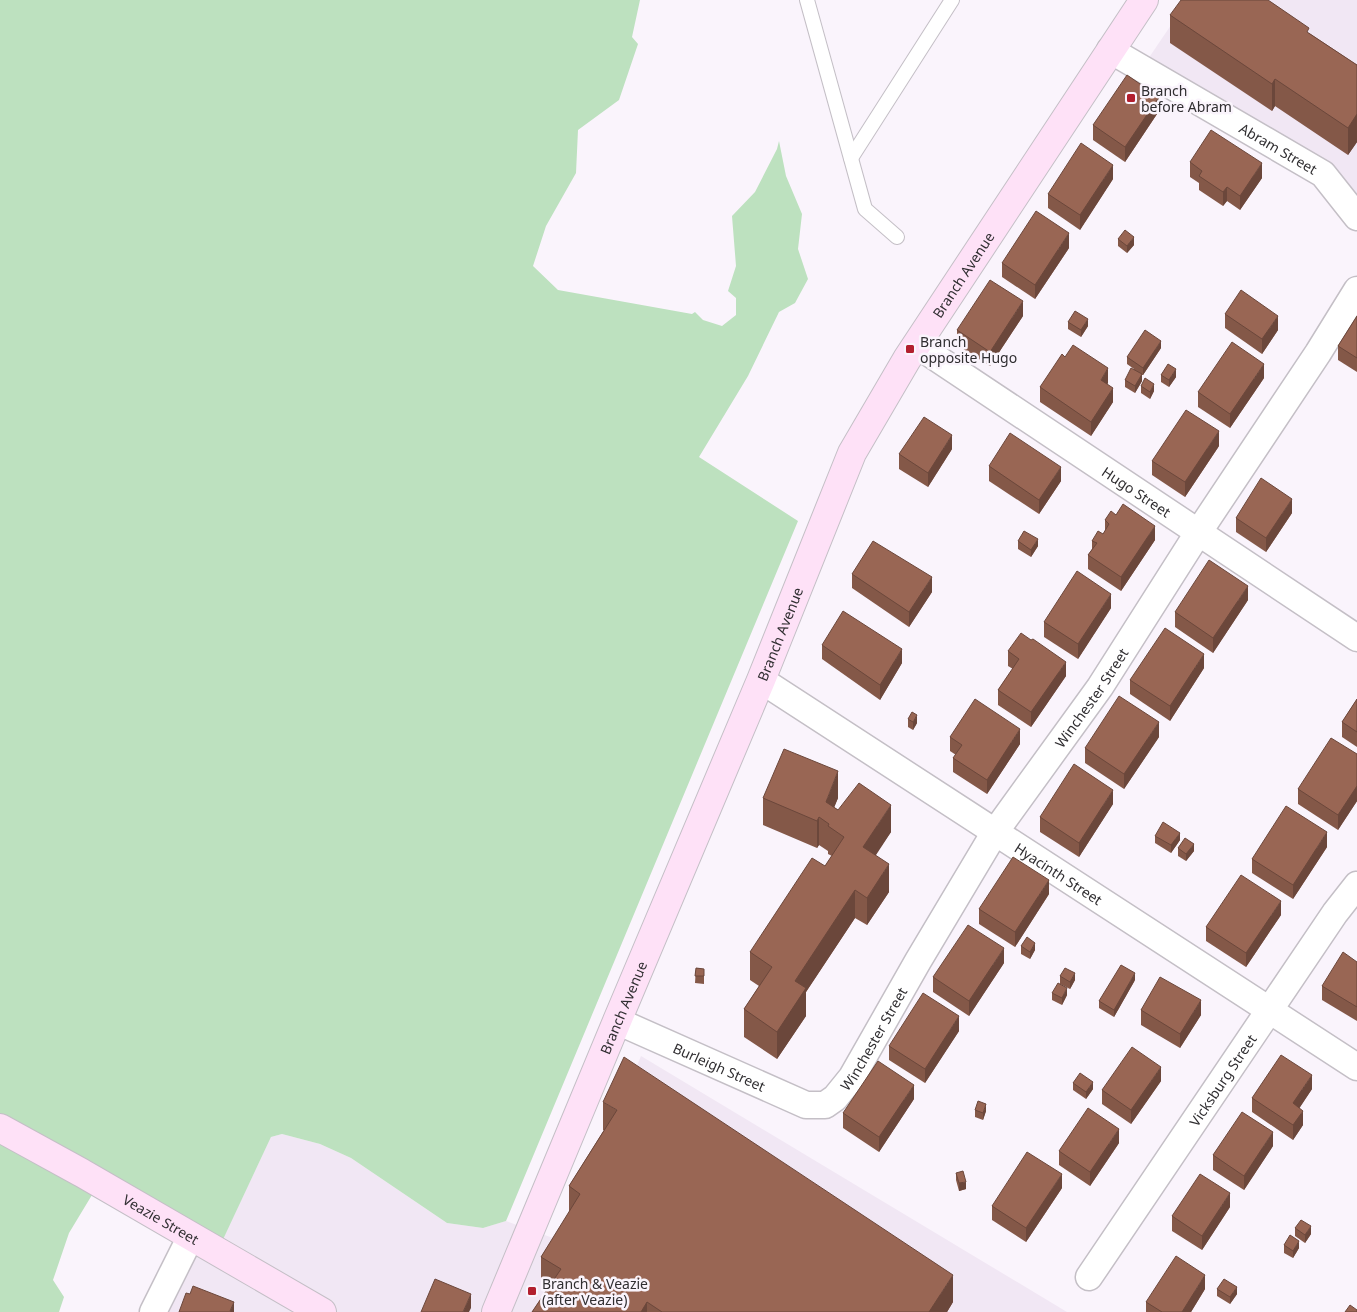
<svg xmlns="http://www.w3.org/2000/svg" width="1357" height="1312" viewBox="0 0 1357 1312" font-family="'Noto Sans',sans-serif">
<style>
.built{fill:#f1e7f4}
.green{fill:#bde1bf}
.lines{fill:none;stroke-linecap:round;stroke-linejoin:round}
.lane-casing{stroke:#c4bfc6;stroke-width:16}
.street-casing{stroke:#c4bfc6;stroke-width:29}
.secondary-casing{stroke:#c4bfc6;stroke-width:30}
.lane{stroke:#fff;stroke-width:14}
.street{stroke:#fff;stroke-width:26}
.secondary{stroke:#fee1f7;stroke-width:28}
.wall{fill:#845848}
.shaded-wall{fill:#6b473b}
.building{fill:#996654;stroke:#6b473b}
.poi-dot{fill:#b21f2e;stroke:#faf4fc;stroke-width:2}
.labels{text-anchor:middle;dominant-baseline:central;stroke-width:5;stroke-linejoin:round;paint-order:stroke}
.poi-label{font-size:14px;fill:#302e31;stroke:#faf4fc;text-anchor:start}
.street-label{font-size:14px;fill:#302e31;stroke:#faf4fc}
</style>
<rect width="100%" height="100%" fill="#faf4fc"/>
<g class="built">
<polygon points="1188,0 1357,0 1357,220 1319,171 1146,62"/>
<polygon points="641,1056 1067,1312 163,1312 199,1245 219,1247 271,1137 282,1134 320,1144 351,1158 447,1223 483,1228 506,1221 564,1242"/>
</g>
<polygon class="green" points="0,0 640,0 632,37 638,44 619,100 578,130 576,173 546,226 533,266 558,290 692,314 695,312 703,320 722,326 736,315 736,298 728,291 736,266 732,216 755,192 777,149 779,141 786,176 802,214 798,249 808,279 795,303 779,312 748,376 699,457 798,521 506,1221 483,1228 447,1223 351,1158 320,1144 282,1134 271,1137 219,1248 98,1185 69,1233 53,1280 64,1297 59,1312 0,1312"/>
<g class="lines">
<g class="lane-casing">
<g id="lane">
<polyline points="807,0 865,209 897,237"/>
<polyline points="851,158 952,0"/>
</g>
</g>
<g class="street-casing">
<g id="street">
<path id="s1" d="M 1110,50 L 1323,174 L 1357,217"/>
<path id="s2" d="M 917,345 L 1357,638"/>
<path id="s3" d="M 761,680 L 1357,1067"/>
<path id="s4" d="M 617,1021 L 806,1105 L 825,1105 L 835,1098 L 852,1077 L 918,961 L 995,832 L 1100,687 L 1198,533 L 1318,353 L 1357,290"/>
<path id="s5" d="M 1089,1277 L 1335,913 L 1357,885"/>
<polyline points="153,1312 191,1236"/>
</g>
</g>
<g class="secondary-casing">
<g id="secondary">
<path id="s6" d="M 0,1128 L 82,1173 L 322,1312"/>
<path id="s7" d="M 496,1312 L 617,1021 L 761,680 L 852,453 L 907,359 L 1144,0"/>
</g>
</g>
<use href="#lane" class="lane"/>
<use href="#street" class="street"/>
<use href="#secondary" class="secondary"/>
</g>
<g class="wall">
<polygon points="1170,15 1309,33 1357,65 1357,142 1348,155 1275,106 1272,111 1170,43"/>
<polygon points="1159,111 1125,162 1093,140 1093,125"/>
<polygon points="1190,162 1262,178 1240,210 1227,201 1223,206 1199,190 1199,183 1190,177"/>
<polygon points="1113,179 1080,230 1048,208 1048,194"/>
<polygon points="1118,239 1134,245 1127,253 1118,246"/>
<polygon points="1069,248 1035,299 1002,277 1002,263"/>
<polygon points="1225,314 1278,330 1262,354 1225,328"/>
<polygon points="1023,316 990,366 957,345 957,330"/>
<polygon points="1357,316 1357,372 1338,360 1338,346"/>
<polygon points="1068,322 1088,326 1081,337 1068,329"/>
<polygon points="1161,348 1143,375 1142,375 1142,381 1135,393 1125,387 1125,380 1134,369 1127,364 1127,357"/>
<polygon points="1161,375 1176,377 1169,387 1161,382"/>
<polygon points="1264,378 1230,428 1198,407 1198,392"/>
<polygon points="1108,383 1107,384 1113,402 1091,436 1040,402 1040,387"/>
<polygon points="1141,386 1154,391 1150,399 1141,393"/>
<polygon points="1219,446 1185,497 1152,475 1152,461"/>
<polygon points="952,449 928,487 899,469 899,454"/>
<polygon points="989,466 1061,481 1039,514 989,481"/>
<polygon points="1292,513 1266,552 1236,532 1236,518"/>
<polygon points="1116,515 1155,540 1121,591 1088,569 1088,555 1092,549 1092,541 1103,534 1105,531 1105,520"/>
<polygon points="1018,541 1038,546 1031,557 1018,549"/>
<polygon points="852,574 932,592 909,627 852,588"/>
<polygon points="1248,600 1213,653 1175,627 1175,612"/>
<polygon points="1111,608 1078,659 1044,637 1044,622"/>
<polygon points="822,645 902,663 880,700 822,659"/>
<polygon points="1008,651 1066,676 1031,727 998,705 998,690 1013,669 1008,666"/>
<polygon points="1204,668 1170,721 1130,694 1130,680"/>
<polygon points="1357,699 1357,747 1342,737 1342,722"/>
<polygon points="908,719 917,723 913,730 908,727"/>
<polygon points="950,737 1020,744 987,794 953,772 953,758 956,755 950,751"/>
<polygon points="1159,737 1124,789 1085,763 1085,748"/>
<polygon points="1357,754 1357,801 1338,830 1298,804 1298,789"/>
<polygon points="763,798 838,798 834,807 838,810 891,832 875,855 889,892 867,925 855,918 806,992 806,1016 777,1059 744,1037 744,1009 759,986 750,980 750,952 825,866 832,856 828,854 828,851 819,845 817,848 763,825"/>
<polygon points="1113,804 1079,857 1040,832 1040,817"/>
<polygon points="1155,836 1180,840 1171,853 1155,843"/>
<polygon points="1327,847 1293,899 1252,873 1252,859"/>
<polygon points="1178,848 1194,851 1186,861 1178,856"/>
<polygon points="1049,894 1015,947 979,924 979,909"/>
<polygon points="1281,915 1246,967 1206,941 1206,927"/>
<polygon points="1021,946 1035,950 1030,959 1021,954"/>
<polygon points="1357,962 1357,1021 1322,1000 1322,986"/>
<polygon points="1004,963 969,1016 933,992 933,977"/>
<polygon points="696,968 704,969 704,984 695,983"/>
<polygon points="1060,976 1075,980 1070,989 1060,984"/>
<polygon points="1135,980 1114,1017 1099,1008 1099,1001"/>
<polygon points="1052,993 1067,995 1062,1005 1052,1000"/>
<polygon points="1141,1010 1201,1015 1180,1048 1141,1025"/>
<polygon points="959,1031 925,1083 889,1060 889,1046"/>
<polygon points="1161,1081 1131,1124 1102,1104 1102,1090"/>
<polygon points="1073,1083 1093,1089 1086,1099 1073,1090"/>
<polygon points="1312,1089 1299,1108 1303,1125 1293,1140 1252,1112 1252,1098"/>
<polygon points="914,1099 879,1152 843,1128 843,1113"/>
<polygon points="603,1102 953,1302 947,1312 532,1312 548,1288 541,1285 541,1257 569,1213 569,1186 604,1130 603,1130"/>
<polygon points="975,1110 986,1111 983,1120 975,1117"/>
<polygon points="1119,1143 1090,1186 1059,1165 1059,1151"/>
<polygon points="1273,1146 1244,1190 1213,1170 1213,1155"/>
<polygon points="956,1173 966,1189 959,1191 956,1180"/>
<polygon points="1062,1188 1026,1242 992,1220 992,1206"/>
<polygon points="1230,1207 1202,1250 1172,1231 1172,1216"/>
<polygon points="1295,1228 1311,1234 1305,1243 1295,1236"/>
<polygon points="1284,1245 1299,1248 1293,1258 1284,1253"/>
<polygon points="1205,1289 1191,1312 1146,1312 1146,1302"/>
<polygon points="1217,1289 1237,1294 1230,1304 1217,1296"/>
</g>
<g class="shaded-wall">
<polygon points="1275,79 1275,106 1272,111 1272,84"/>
<polygon points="1159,97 1159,111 1125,162 1125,147"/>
<polygon points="1357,114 1357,142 1348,155 1348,128"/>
<polygon points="1262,163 1262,178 1240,210 1240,196"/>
<polygon points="1113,165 1113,179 1080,230 1080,215"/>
<polygon points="1227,187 1227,201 1223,206 1223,192"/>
<polygon points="1069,233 1069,248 1035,299 1035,285"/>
<polygon points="1134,237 1134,245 1127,253 1127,246"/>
<polygon points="1023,301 1023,316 990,366 990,352"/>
<polygon points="1278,316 1278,330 1262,354 1262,339"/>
<polygon points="1088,319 1088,326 1081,337 1081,330"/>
<polygon points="1161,341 1161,348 1143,375 1143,368"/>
<polygon points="1264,364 1264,378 1230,428 1230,414"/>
<polygon points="1108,368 1108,383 1101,394 1101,380"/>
<polygon points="1176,369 1176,377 1169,387 1169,380"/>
<polygon points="1142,374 1142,381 1135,393 1135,386"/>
<polygon points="1154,384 1154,391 1150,399 1150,392"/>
<polygon points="1113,388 1113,402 1091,436 1091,422"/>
<polygon points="1219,431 1219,446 1185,497 1185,482"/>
<polygon points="952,435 952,449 928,487 928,473"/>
<polygon points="1061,467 1061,481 1039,514 1039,500"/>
<polygon points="1292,499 1292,513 1266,552 1266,538"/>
<polygon points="1155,526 1155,540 1121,591 1121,577"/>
<polygon points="1038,539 1038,546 1031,557 1031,550"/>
<polygon points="932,577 932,592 909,627 909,612"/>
<polygon points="1248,586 1248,600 1213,653 1213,638"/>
<polygon points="1111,594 1111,608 1078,659 1078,644"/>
<polygon points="902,649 902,663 880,700 880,685"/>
<polygon points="1204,654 1204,668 1170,721 1170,706"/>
<polygon points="1066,662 1066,676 1031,727 1031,712"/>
<polygon points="917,715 917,723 913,730 913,722"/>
<polygon points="1159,722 1159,737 1124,789 1124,774"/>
<polygon points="1020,729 1020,744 987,794 987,780"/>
<polygon points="838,771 838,798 828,823 826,802"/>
<polygon points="1357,786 1357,801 1338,830 1338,815"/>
<polygon points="1113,790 1113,804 1079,857 1079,843"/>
<polygon points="891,805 891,832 863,875 863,847"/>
<polygon points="819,817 819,845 817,848 817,821"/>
<polygon points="1327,832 1327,847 1293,899 1293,885"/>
<polygon points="1180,833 1180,840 1171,853 1171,845"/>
<polygon points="1194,844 1194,851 1186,861 1186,854"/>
<polygon points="889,864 889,892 867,925 867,898"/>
<polygon points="1049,880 1049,894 1015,947 1015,932"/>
<polygon points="855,890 855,918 806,992 806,1016 777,1059 777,1032 795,981"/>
<polygon points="1281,901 1281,915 1246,967 1246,953"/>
<polygon points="1035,943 1035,950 1030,959 1030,952"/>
<polygon points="1004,948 1004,963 969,1016 969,1001"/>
<polygon points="1075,973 1075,980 1070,989 1070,982"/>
<polygon points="1135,973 1135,980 1114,1017 1114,1010"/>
<polygon points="1067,988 1067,995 1062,1005 1062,998"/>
<polygon points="1201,1000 1201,1015 1180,1048 1180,1034"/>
<polygon points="959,1016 959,1031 925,1083 925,1069"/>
<polygon points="1161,1067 1161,1081 1131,1124 1131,1110"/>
<polygon points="1312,1075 1312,1089 1293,1118 1293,1103"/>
<polygon points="1093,1082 1093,1089 1086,1099 1086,1092"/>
<polygon points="914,1085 914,1099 879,1152 879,1137"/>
<polygon points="986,1104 986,1111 983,1120 983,1113"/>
<polygon points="1303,1111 1303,1125 1293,1140 1293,1125"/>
<polygon points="1119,1129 1119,1143 1090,1186 1090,1172"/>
<polygon points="1273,1132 1273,1146 1244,1190 1244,1176"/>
<polygon points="1062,1174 1062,1188 1026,1242 1026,1228"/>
<polygon points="966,1182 966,1189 959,1191 959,1183"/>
<polygon points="1230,1193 1230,1207 1202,1250 1202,1236"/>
<polygon points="1311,1226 1311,1234 1305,1243 1305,1235"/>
<polygon points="1299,1241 1299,1248 1293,1258 1293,1251"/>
<polygon points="953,1275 953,1302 947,1312 929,1312"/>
<polygon points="1205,1275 1205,1289 1191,1312 1182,1312"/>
<polygon points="1237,1287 1237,1294 1230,1304 1230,1297"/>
<polygon points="471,1294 471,1308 469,1312 463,1312"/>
<polygon points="234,1302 234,1312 230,1312 230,1311"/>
<polygon points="647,1302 647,1312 641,1312"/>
</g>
<g class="building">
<polygon points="1181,0 1268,0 1309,28 1307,32 1357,65 1357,114 1348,128 1275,79 1272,84 1170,15"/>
<polygon points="1127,75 1159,97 1125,147 1093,125"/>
<polygon points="1211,130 1262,163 1240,196 1227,187 1223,192 1199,176 1202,171 1190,162"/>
<polygon points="1081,143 1113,165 1080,215 1048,194"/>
<polygon points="1036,211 1069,233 1035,285 1002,263"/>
<polygon points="1125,230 1134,237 1127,246 1118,239"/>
<polygon points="990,280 1023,301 990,352 957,330"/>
<polygon points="1241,290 1278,316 1262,339 1225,314"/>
<polygon points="1075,311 1088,319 1081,330 1068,322"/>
<polygon points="1357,316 1357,358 1338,346"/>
<polygon points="1145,330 1161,341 1143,368 1127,357"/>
<polygon points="1232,342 1264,364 1230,414 1198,392"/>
<polygon points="1073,345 1108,368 1101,380 1113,388 1091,422 1040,387 1062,354 1065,357"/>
<polygon points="1168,364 1176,369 1169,380 1161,375"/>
<polygon points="1131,368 1142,374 1135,386 1125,380"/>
<polygon points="1145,378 1154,384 1150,392 1141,386"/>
<polygon points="1186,410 1219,431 1185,482 1152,461"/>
<polygon points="924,417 952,435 928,473 899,454"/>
<polygon points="1010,433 1061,467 1039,500 989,466"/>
<polygon points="1261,478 1292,499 1266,538 1236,518"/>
<polygon points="1123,504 1155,526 1121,577 1088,555 1097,543 1092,541 1098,531 1103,534 1109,524 1105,520 1111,511 1116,515"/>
<polygon points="1024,531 1038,539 1031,550 1018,541"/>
<polygon points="873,541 932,577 909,612 852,574"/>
<polygon points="1209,560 1248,586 1213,638 1175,612"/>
<polygon points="1077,571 1111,594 1078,644 1044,622"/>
<polygon points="843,611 902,649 880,685 822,645"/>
<polygon points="1165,628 1204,654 1170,706 1130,680"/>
<polygon points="1021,633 1031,640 1033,639 1066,662 1031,712 998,690 1019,659 1008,651"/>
<polygon points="1119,696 1159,722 1124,774 1085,748"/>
<polygon points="975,699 1020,729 987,780 953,758 962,745 950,737"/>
<polygon points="1357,699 1357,732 1342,722"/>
<polygon points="912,712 917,715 913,722 908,719"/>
<polygon points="1331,738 1357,754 1357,786 1338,815 1298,789"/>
<polygon points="784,749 838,771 826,802 838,810 859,783 891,805 863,847 889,864 867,898 855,890 795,981 806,988 777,1032 744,1009 772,967 750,952 812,858 825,866 844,837 828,826 829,824 819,817 817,821 763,798"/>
<polygon points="1074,764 1113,790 1079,843 1040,817"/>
<polygon points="1286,806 1327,832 1293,885 1252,859"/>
<polygon points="1163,822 1180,833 1171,845 1155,836"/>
<polygon points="1185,838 1194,844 1186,854 1178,848"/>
<polygon points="1013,857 1049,880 1015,932 979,909"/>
<polygon points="1241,875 1281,901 1246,953 1206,927"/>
<polygon points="968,925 1004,948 969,1001 933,977"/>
<polygon points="1027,937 1035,943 1030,952 1021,946"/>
<polygon points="1343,952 1357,962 1357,1007 1322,986"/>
<polygon points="1121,965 1135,973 1114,1010 1099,1001"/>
<polygon points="696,968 704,969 704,976 695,976"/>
<polygon points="1065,968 1075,973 1070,982 1060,976"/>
<polygon points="1160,977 1201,1000 1180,1034 1141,1010"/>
<polygon points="1058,983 1067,988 1062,998 1052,993"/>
<polygon points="923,993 959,1016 925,1069 889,1046"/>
<polygon points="1132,1047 1161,1067 1131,1110 1102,1090"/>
<polygon points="1281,1055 1312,1075 1293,1103 1303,1111 1293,1125 1252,1098"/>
<polygon points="624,1057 953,1275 929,1312 662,1312 647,1302 641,1312 532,1312 561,1269 541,1257 580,1194 569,1186 617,1110 603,1102"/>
<polygon points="878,1061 914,1085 879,1137 843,1113"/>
<polygon points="1080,1073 1093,1082 1086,1092 1073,1083"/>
<polygon points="978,1101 986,1104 983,1113 975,1110"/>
<polygon points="1088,1108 1119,1129 1090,1172 1059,1151"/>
<polygon points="1242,1112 1273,1132 1244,1176 1213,1155"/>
<polygon points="1027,1152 1062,1174 1026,1228 992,1206"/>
<polygon points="963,1171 966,1182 959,1183 956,1173"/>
<polygon points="1200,1174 1230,1193 1202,1236 1172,1216"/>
<polygon points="1301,1220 1311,1226 1305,1235 1295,1228"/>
<polygon points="1290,1235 1299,1241 1293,1251 1284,1245"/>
<polygon points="1176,1256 1205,1275 1182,1312 1162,1312 1146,1302"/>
<polygon points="435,1279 471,1294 463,1312 421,1312"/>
<polygon points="1224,1279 1237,1287 1230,1297 1217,1289"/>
<polygon points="193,1286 234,1302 230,1311 233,1312 179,1312 186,1293 190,1294"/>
<polygon points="1350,1305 1357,1310 1357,1312 1345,1312"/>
</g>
<g class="poi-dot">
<rect x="1126" y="93" width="10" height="10" rx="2.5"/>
<rect x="905" y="344" width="10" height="10" rx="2.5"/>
<rect x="527" y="1286" width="10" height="10" rx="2.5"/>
</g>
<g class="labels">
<g class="poi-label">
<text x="1141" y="90">Branch<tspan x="1141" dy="16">before Abram</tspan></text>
<text x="920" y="341">Branch<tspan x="920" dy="16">opposite Hugo</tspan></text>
<text x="542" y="1283">Branch &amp; Veazie<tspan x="542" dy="16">(after Veazie)</tspan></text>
</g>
<g class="street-label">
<text stroke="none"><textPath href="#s1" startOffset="195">Abram Street</textPath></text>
<text stroke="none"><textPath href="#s7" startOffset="1140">Branch Avenue</textPath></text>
<text stroke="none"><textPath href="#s2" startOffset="264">Hugo Street</textPath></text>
<text stroke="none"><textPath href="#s7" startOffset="735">Branch Avenue</textPath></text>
<text stroke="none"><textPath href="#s4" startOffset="714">Winchester Street</textPath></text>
<text stroke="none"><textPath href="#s3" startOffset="355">Hyacinth Street</textPath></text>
<text stroke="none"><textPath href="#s7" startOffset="330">Branch Avenue</textPath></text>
<text stroke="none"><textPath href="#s4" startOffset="309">Winchester Street</textPath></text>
<text stroke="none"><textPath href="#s4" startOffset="112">Burleigh Street</textPath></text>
<text stroke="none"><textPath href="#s5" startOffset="238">Vicksburg Street</textPath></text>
<text stroke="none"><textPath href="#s6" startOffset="185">Veazie Street</textPath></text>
</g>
</g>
</svg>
